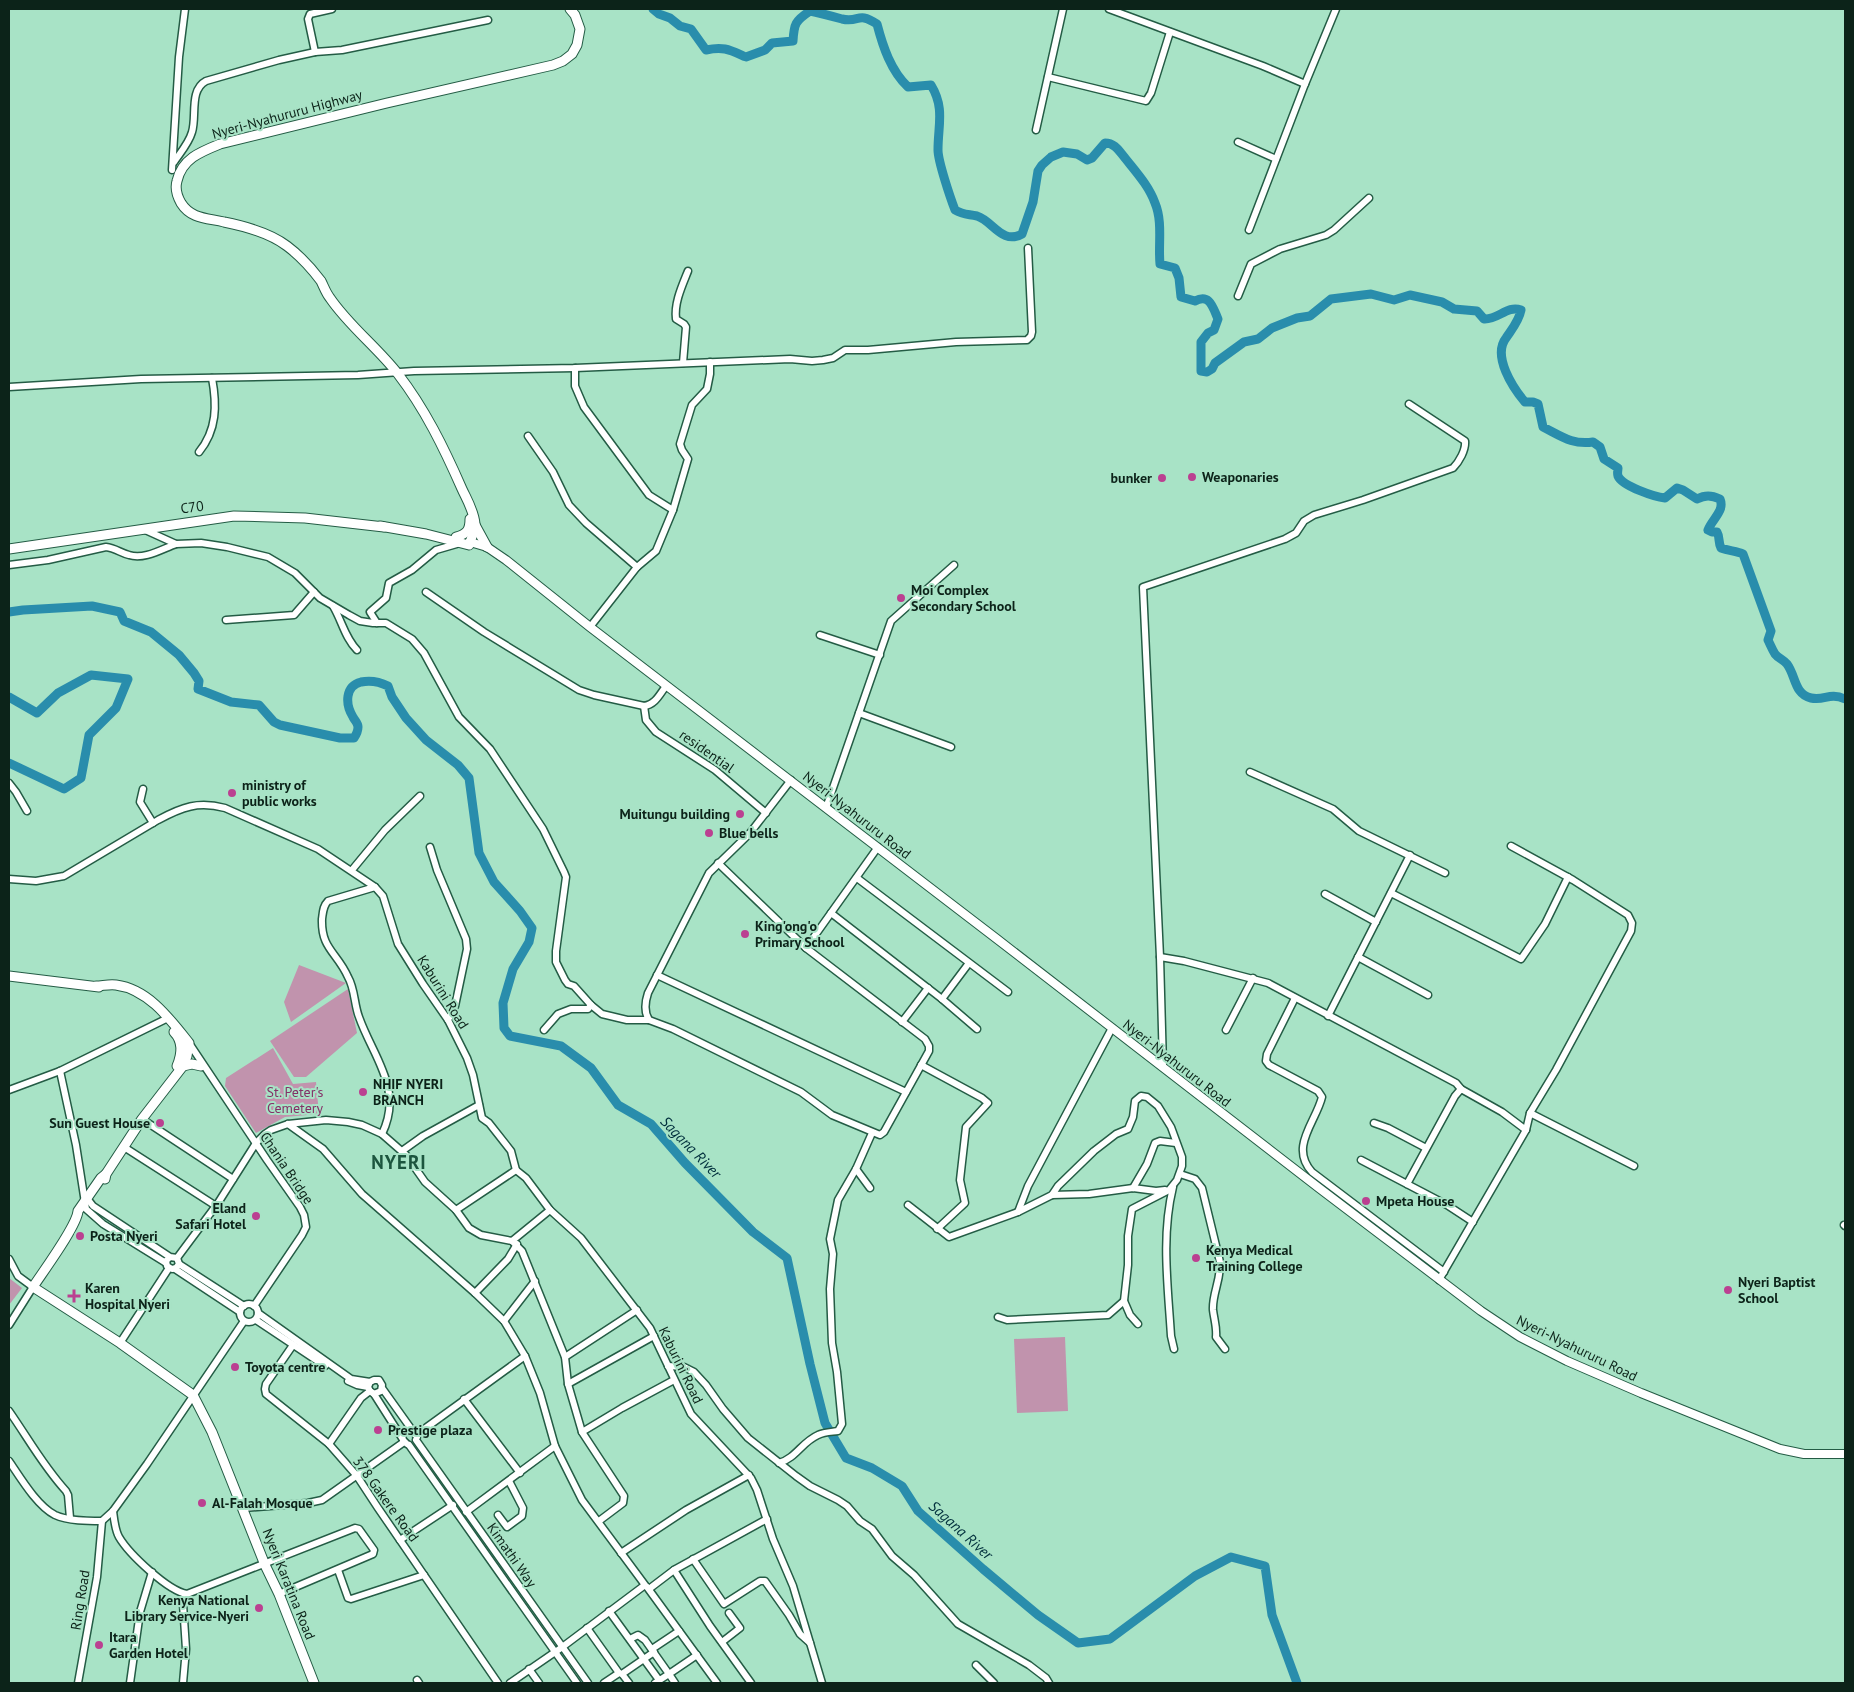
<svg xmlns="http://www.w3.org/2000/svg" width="1854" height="1692" viewBox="0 0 1854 1692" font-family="'PT Sans',sans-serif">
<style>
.green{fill:#c193ad}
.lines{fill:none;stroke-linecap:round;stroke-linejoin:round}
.river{stroke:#298dac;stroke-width:9}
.minor-casing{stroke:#245c45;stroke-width:9}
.major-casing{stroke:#245c45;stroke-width:10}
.highway-casing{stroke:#245c45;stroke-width:11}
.minor{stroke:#fff;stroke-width:6}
.major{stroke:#fff;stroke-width:8}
.highway{stroke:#fff;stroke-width:9}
.poi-dot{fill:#bb4091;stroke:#a8e3c6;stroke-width:2}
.labels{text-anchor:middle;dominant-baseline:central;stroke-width:4;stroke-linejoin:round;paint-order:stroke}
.street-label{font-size:14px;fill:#0c2319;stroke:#a8e3c6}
.poi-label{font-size:14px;font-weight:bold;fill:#0c2319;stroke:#a8e3c6;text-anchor:start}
.park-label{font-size:14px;fill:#843167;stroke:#a8e3c6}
.water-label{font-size:15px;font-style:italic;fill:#012f3c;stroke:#a8e3c6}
.district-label{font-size:19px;font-weight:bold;letter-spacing:1px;fill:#1c553e;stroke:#a8e3c6}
</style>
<rect width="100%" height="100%" fill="#a8e3c6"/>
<g class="green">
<polygon points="299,965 346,983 291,1022 284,1002"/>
<polygon points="348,989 357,1033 306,1077 294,1077 270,1041"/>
<polygon points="273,1048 293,1084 316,1082 319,1114 285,1117 256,1133 225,1086 226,1078"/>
<polygon points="9,1278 22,1288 9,1305"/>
<polygon points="1065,1337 1068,1411 1017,1413 1014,1339"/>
</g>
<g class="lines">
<g class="river">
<path d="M 653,9 L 659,14 L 670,18 L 680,26 L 691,29 L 706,50 C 724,46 730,50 746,57 L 765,50 L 772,43 L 793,41 C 794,24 795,21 810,11 C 820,13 831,16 842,19 C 860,23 857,11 877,24 C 883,47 891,71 908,87 L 931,85 C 945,108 938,125 938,150 C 938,161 950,197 955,210 C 963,215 968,214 977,216 C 993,221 1002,245 1022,234 L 1033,202 L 1038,171 L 1042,165 L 1051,157 L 1063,152 L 1077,154 L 1087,160 L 1092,158 L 1105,143 C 1115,143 1119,151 1125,158 C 1136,172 1149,186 1155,203 C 1163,222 1158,245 1160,264 L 1175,268 L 1179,278 L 1181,297 L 1195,301 C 1210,293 1213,308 1218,319 L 1214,330 L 1208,333 L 1201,342 L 1201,371 L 1207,372 L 1212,369 L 1215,363 L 1244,342 L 1258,339 L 1272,328 L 1297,318 L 1310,316 L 1331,299 L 1371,294 L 1394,300 L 1410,295 L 1442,302 L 1454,309 L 1477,311 L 1484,319 C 1498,320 1507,305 1521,310 C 1519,321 1512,329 1506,338 C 1492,356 1513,388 1525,402 L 1533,402 L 1538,404 L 1543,427 C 1561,436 1572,445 1593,442 L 1600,447 L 1604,459 L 1618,468 C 1618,470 1617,473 1618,476 C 1622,486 1655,497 1665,498 L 1677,488 L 1683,490 L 1697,499 C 1705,495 1711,495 1720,499 C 1725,511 1712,519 1708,530 L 1712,532 L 1717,532 C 1720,537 1718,542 1721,548 C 1729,551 1737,551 1743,554 L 1771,631 L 1768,640 C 1770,644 1772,649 1775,654 C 1778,658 1784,660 1787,664 C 1796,676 1794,694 1811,698 C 1825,701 1829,692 1845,699"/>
<path d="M 9,612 L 23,610 L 92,606 L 120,612 L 124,621 L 151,632 L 179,655 L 194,673 L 199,681 L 198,689 L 231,702 L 259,705 L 274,722 L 280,725 L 340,738 L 354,738 C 356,735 358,732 358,727 C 358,723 355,721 353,717 C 345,704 345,686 361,682 C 370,680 380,682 388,686 L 392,697 L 406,718 L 426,740 L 458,765 L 469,778 L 479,853 L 494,882 L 520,911 L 532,928 L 529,942 L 513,969 L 503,1003 L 504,1028 L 510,1036 L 561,1046 L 591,1068 L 618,1105 L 651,1124 L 685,1163 L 753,1232 L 787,1258 L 810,1364 L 825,1423 L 846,1458 L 872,1468 L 902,1486 L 918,1511 L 983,1569 L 1038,1615 L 1078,1643 L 1110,1639 L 1195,1576 L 1231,1557 L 1265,1566 L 1272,1615 L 1297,1683"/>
<polyline points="9,697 37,713 58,693 91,675 128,679 116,708 89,735 81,778 64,789 9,763"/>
</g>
<g class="minor-casing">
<g id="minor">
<polyline points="1109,9 1263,66 1305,84"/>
<polyline points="315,52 308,19 310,14 332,9"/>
<polyline points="1048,77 1146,101 1151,93 1170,32"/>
<polyline points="1036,130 1063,9"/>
<polyline points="1238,142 1276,159"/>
<path d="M 174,162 C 180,153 189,143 192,132 C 197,116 189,90 206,81 L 279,60 L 315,52 L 342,50 L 488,20"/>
<polyline points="172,170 179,57 185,9"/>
<polyline points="1249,230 1305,84 1336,9"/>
<polyline points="1238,296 1251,264 1280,249 1326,235 1334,230 1369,198"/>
<path d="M 683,363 L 686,327 L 684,324 L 676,319 C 674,303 682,286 688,271"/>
<polyline points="575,368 575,386 584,407 649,495 673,510 656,551 637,567 590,627"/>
<polyline points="9,387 141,379 358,375 414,371 575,368 790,359 812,361 823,360 833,358 845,350 868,350 956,342 1027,340 1031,336 1032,332 1028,248"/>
<polyline points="528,436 553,472 569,505 586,523 637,567"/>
<path d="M 199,452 C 217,430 217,405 212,378"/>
<polyline points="673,510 688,459 682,450 680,444 692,405 707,389 710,374 710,362"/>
<polyline points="143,529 176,544 201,543 227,547 268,557 295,573 320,598 349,615 360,621 373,623 386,623 412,639 424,653 459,717 490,749 543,829 564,872 566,877 556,951 556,962 565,980 568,984 574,986 591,1005 602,1014 627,1020 649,1020"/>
<path d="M 9,565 L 48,560 L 106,547 C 115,548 121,553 129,555 C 144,560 162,549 176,544"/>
<path d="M 426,592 L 484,632 L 579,690 L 594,695 L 644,706 C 655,705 660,694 666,686"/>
<path d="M 333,606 C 342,621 345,638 357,650"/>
<polyline points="226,620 294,615 314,592"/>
<polyline points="377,623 370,612 386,598 389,583 412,570 436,550 460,543"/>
<polyline points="820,635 880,655"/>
<polyline points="644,706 646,720 656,732 715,770 766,813"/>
<polyline points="859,713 951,747"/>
<polyline points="1250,772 1333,809 1359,831 1445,873"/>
<path d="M 791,780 L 750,833 L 709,873 L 648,993 C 645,1002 644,1012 649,1020 L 673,1029 L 801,1092 L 832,1115 L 880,1135 L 884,1132 L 929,1051 L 929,1046 L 925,1039 L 806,948 L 878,847"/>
<polyline points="9,783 16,792 27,811"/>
<polyline points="143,789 140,802 153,823"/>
<polyline points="826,808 891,621 954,565"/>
<polyline points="430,847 437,870 466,939 467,949 455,1006 448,1020"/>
<polyline points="718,863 806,948"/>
<polyline points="352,870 385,830 420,796"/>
<polyline points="857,878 1008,992"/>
<path d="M 9,879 L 36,881 L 64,876 L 158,820 C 182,807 198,801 225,808 L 318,849 L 375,887 L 383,896 L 398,944 L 423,984 L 448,1020 L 467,1058 L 473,1075 L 482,1118 L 489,1123 L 511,1151 L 516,1170 L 526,1178 L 550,1210 L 581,1238 L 650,1328 L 691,1414 L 751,1478 L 757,1490 L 773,1539 L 793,1586 L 822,1683"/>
<path d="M 375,887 L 328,901 C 323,906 323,912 322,919 C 321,949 337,952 348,977 C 355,989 354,1004 359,1017 C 373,1057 404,1089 382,1134"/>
<polyline points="1391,893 1521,959 1545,924 1568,877"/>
<polyline points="1325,894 1376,922"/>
<polyline points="831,913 942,999 977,1029"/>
<polyline points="1160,957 1184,961 1268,983 1456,1083 1461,1089"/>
<polyline points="1358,957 1428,995"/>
<polyline points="657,975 906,1092"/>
<path d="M 1295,998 L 1267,1054 L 1266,1061 L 1269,1065 L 1318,1091 L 1322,1097 C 1316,1122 1289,1147 1312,1172 L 1444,1272"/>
<polyline points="942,999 969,963"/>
<polyline points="1328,1016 1410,855"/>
<polyline points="902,1022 928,988"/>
<polyline points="544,1030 558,1014 571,1009 588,1009 591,1005"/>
<polyline points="1226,1030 1253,978"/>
<polyline points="189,1043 267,1160 300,1207 304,1215 306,1227 302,1235 254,1306"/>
<polyline points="921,1065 982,1098 988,1103 966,1127 960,1180 965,1203 937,1229"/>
<path d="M 1163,1066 L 1160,957 L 1143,587 L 1285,539 L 1296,533 L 1304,521 L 1314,515 L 1363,500 L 1453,468 C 1459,462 1466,450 1465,441 L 1409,404"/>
<polyline points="60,1071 76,1145 86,1209 103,1224 166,1263"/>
<polyline points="9,1090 60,1071 168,1018"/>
<polyline points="1530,1113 1634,1166"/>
<polyline points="142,1119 233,1179"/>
<polyline points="1374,1123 1388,1128 1426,1148"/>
<polyline points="288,1124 323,1149 362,1194 475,1293 504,1321 525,1356 540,1393 555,1446 582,1500 645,1585 561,1648 510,1683"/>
<polyline points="124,1147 216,1206"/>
<polyline points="402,1151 423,1136 479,1105"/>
<polyline points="1361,1160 1447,1205 1473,1222"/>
<polyline points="856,1169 870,1188"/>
<path d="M 1180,1174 L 1195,1179 L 1202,1188 L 1220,1262 C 1221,1280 1212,1294 1213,1310 C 1214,1319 1217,1327 1216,1337 L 1225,1349"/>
<polyline points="1407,1184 1455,1096 1461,1089 1502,1112 1526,1130"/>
<path d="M 1173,1187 C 1161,1236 1168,1287 1171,1336 L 1174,1349"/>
<polyline points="1133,1188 1147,1164 1155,1143 1160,1141 1176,1143"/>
<polyline points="1052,1195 1089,1194 1133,1188 1156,1191 1165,1190"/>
<polyline points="86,1197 93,1206 170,1257 177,1258 179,1264 176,1268 172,1269 167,1266 166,1261 170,1257"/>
<polyline points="908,1205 949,1237 1018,1212 1052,1195 1058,1186 1094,1151 1116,1134 1128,1129 1133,1117 1135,1101 1141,1096 1147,1097 1158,1106 1171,1127 1182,1157 1182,1166 1177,1180 1169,1190 1132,1209 1128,1236 1128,1265 1124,1301 1130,1315 1138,1324"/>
<polyline points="456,1210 516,1170"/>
<polyline points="1018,1212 1028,1186 1112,1028"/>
<polyline points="1844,1225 1845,1226"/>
<polyline points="512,1241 550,1210"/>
<polyline points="177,1258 218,1203 256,1143 265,1134 271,1130 288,1124 326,1120 348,1122 362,1125 382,1134 406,1155 425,1182 456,1210 469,1228 481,1235 512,1241 522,1251 565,1357 568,1384 582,1432 624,1496 623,1503 599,1521"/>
<polyline points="9,1259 18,1276 33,1287 9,1325"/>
<polyline points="179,1264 244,1306"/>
<polyline points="175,1269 240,1312"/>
<polyline points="1439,1280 1526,1130 1530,1113 1556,1070 1631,931 1632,923 1628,915 1573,880 1511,846"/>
<polyline points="475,1293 508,1259 517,1244"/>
<circle cx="249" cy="1313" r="9"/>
<polyline points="258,1313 351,1379 370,1382 374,1380 379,1380 382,1385 381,1391 374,1394 370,1391 368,1387 370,1382"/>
<polyline points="998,1317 1007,1320 1108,1315 1124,1301"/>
<polyline points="256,1320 325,1366"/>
<polyline points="504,1321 535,1281"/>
<polyline points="120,1343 169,1268"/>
<polyline points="293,1345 266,1384 265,1389 266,1394 329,1444 357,1476 378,1508 498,1683"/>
<polyline points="565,1357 637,1310"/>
<polyline points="668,1366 684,1367 694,1372 706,1385 723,1409 748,1438 796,1476 810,1486 838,1500 847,1506 860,1521 872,1529 892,1556 914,1575 958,1624 1029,1665 1046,1678 1049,1683"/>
<polyline points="348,1381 357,1385 368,1387"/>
<polyline points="568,1384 654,1336"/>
<polyline points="382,1388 417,1437"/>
<polyline points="374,1394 402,1438"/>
<polyline points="464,1399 520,1473"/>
<path d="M 9,1411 C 28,1438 43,1466 66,1491 L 68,1495 L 70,1518"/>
<polyline points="582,1432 622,1408 674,1380"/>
<polyline points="416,1435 525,1356"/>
<polyline points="416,1440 588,1683"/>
<polyline points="329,1444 361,1398 370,1391"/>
<polyline points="407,1444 403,1440 402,1435 406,1431 411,1430"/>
<polyline points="409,1445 577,1683"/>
<path d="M 9,1461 C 20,1477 37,1506 55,1515 C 68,1521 88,1521 102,1521 L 113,1511 L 147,1464 L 244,1321"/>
<path d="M 779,1463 C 796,1458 802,1442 818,1435 C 824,1432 831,1432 838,1431 L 842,1424 L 837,1372 L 832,1343 L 830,1289 L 833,1254 L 830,1239 L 838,1200 L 856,1169 L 872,1133"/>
<polyline points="243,1508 308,1503 322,1500 404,1442"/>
<path d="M 113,1511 C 114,1519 115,1530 119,1537 C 129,1554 168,1591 187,1594 L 355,1528 L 359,1529 L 374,1550 L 373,1554 L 279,1594"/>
<polyline points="466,1512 555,1446"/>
<polyline points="498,1515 507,1527 522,1516 523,1508 509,1481"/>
<polyline points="400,1540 453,1505"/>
<polyline points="621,1553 686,1510 749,1475"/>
<polyline points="693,1559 724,1604 760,1581 765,1581 789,1615 800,1634 810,1643"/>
<polyline points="338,1570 348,1598 351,1599 424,1575"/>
<polyline points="674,1570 710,1626 751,1683"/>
<polyline points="647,1587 717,1683"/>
<polyline points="649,1589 674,1570 767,1519"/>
<polyline points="609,1611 659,1680"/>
<polyline points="587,1628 619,1673"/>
<polyline points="630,1639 638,1635 645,1640 669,1674 655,1683"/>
<polyline points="722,1642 740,1628 729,1613"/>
<polyline points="652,1649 679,1631"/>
<polyline points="976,1665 994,1683"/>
<polyline points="529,1669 539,1683"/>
<polyline points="622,1674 629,1683"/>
<polyline points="417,1680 419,1683"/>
<polyline points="78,1683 97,1577 102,1521"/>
<polyline points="130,1683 140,1612 152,1572"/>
<polyline points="183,1683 186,1649 183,1604 185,1594"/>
<polyline points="604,1683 619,1673 622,1674 654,1652"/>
<polyline points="675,1683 669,1674 697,1655"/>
</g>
</g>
<g class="major-casing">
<polyline id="major" points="470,542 487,547 506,560 590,627 997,939 1319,1188 1481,1311 1520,1337 1567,1361 1641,1393 1780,1449 1804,1454 1845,1454"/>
</g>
<g class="highway-casing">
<g id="highway">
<polyline points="475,525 487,547"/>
<path d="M 380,526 L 426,534 L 469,545 C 471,539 475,531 475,524 C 474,511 467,500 462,489 C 444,448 425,409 398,374 C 377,347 349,326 330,298 C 326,293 324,287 321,281 C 312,269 299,255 287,246 C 270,233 244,226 224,222 C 207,218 191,219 181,203 C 177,196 175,188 177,181 C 182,159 200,152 220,144 L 387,103 L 553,65 L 563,61 L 572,54 L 577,45 L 580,29 L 575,15 L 570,9"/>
<path d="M 456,537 C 467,534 470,530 470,519"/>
<polyline points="9,549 234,516 305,518 384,527"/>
<polyline points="9,976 99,987"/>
<path d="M 96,986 C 102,986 109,984 116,985 C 148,989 170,1019 189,1043 L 187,1056 L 183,1066 L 142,1119 L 106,1174 L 105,1179"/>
<path d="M 174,1032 C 183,1041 182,1054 177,1066"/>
<polyline points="183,1066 192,1064 201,1066"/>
<path d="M 106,1174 L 101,1178 L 78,1211 C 77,1226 42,1273 33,1287 L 120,1343 L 193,1395 L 212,1432 L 265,1565 L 279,1594 L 314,1683"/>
</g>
</g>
<use href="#minor" class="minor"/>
<use href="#major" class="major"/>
<use href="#highway" class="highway"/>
</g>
<g class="poi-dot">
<circle cx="1192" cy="477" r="5"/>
<circle cx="1162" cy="478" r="5"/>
<circle cx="901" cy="598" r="5"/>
<circle cx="232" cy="793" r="5"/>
<circle cx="740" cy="814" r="5"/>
<circle cx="709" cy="833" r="5"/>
<circle cx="745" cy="934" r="5"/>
<circle cx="363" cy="1092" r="5"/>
<circle cx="160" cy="1123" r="5"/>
<circle cx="1366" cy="1201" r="5"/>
<circle cx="256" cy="1216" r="5"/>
<circle cx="80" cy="1236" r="5"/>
<circle cx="1196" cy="1258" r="5"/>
<circle cx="1728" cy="1290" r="5"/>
<path d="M71.5 1288.5h5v5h5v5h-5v5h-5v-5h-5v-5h5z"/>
<circle cx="235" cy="1367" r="5"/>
<circle cx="378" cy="1430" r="5"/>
<circle cx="202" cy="1503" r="5"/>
<circle cx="259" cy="1608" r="5"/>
<circle cx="99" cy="1645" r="5"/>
</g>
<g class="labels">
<g class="street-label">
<text transform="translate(287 114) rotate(-15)">Nyeri-Nyahururu Highway</text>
<text transform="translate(192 507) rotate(-8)">C70</text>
<text transform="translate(707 751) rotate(35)">residential</text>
<text transform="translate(857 815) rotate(38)">Nyeri-Nyahururu Road</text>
<text transform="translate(443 992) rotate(58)">Kaburini Road</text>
<text transform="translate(1177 1063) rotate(38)">Nyeri-Nyahururu Road</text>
<text transform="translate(287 1168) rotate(56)">Chania Bridge</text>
<text transform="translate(1577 1348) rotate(26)">Nyeri-Nyahururu Road</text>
<text transform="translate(681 1365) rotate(64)">Kaburini Road</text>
<text transform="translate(386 1499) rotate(54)">378 Gakere Road</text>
<text transform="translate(512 1555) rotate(55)">Kimathi Way</text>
<text transform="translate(289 1584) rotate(68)">Nyeri Karatina Road</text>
<text transform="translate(80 1600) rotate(-81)">Ring Road</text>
</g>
<g class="poi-label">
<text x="1202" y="477">Weaponaries</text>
<text x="1152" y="478" text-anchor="end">bunker</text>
<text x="911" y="590">Moi Complex<tspan x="911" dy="16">Secondary School</tspan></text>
<text x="242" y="785">ministry of<tspan x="242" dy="16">public works</tspan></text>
<text x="730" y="814" text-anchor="end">Muitungu building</text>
<text x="719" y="833">Blue bells</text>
<text x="755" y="926">King'ong'o<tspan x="755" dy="16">Primary School</tspan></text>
<text x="373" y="1084">NHIF NYERI<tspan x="373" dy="16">BRANCH</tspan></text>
<text x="150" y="1123" text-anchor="end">Sun Guest House</text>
<text x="1376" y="1201">Mpeta House</text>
<text x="246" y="1208" text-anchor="end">Eland<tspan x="246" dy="16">Safari Hotel</tspan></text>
<text x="90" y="1236">Posta Nyeri</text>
<text x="1206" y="1250">Kenya Medical<tspan x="1206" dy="16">Training College</tspan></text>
<text x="1738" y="1282">Nyeri Baptist<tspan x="1738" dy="16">School</tspan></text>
<text x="85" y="1288">Karen<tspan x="85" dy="16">Hospital Nyeri</tspan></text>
<text x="245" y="1367">Toyota centre</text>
<text x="388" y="1430">Prestige plaza</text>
<text x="212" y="1503">Al-Falah Mosque</text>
<text x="249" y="1600" text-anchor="end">Kenya National<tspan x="249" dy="16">Library Service-Nyeri</tspan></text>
<text x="109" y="1637">Itara<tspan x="109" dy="16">Garden Hotel</tspan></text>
</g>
<g class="park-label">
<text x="295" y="1092">St. Peter's<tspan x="295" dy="16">Cemetery</tspan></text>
</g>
<g class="water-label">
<text transform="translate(691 1147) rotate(46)">Sagana River</text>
<text transform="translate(961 1530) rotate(42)">Sagana River</text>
</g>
<g class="district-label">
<text x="399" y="1162">NYERI</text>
</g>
</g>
<rect width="1854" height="1692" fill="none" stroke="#0c2319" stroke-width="20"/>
</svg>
